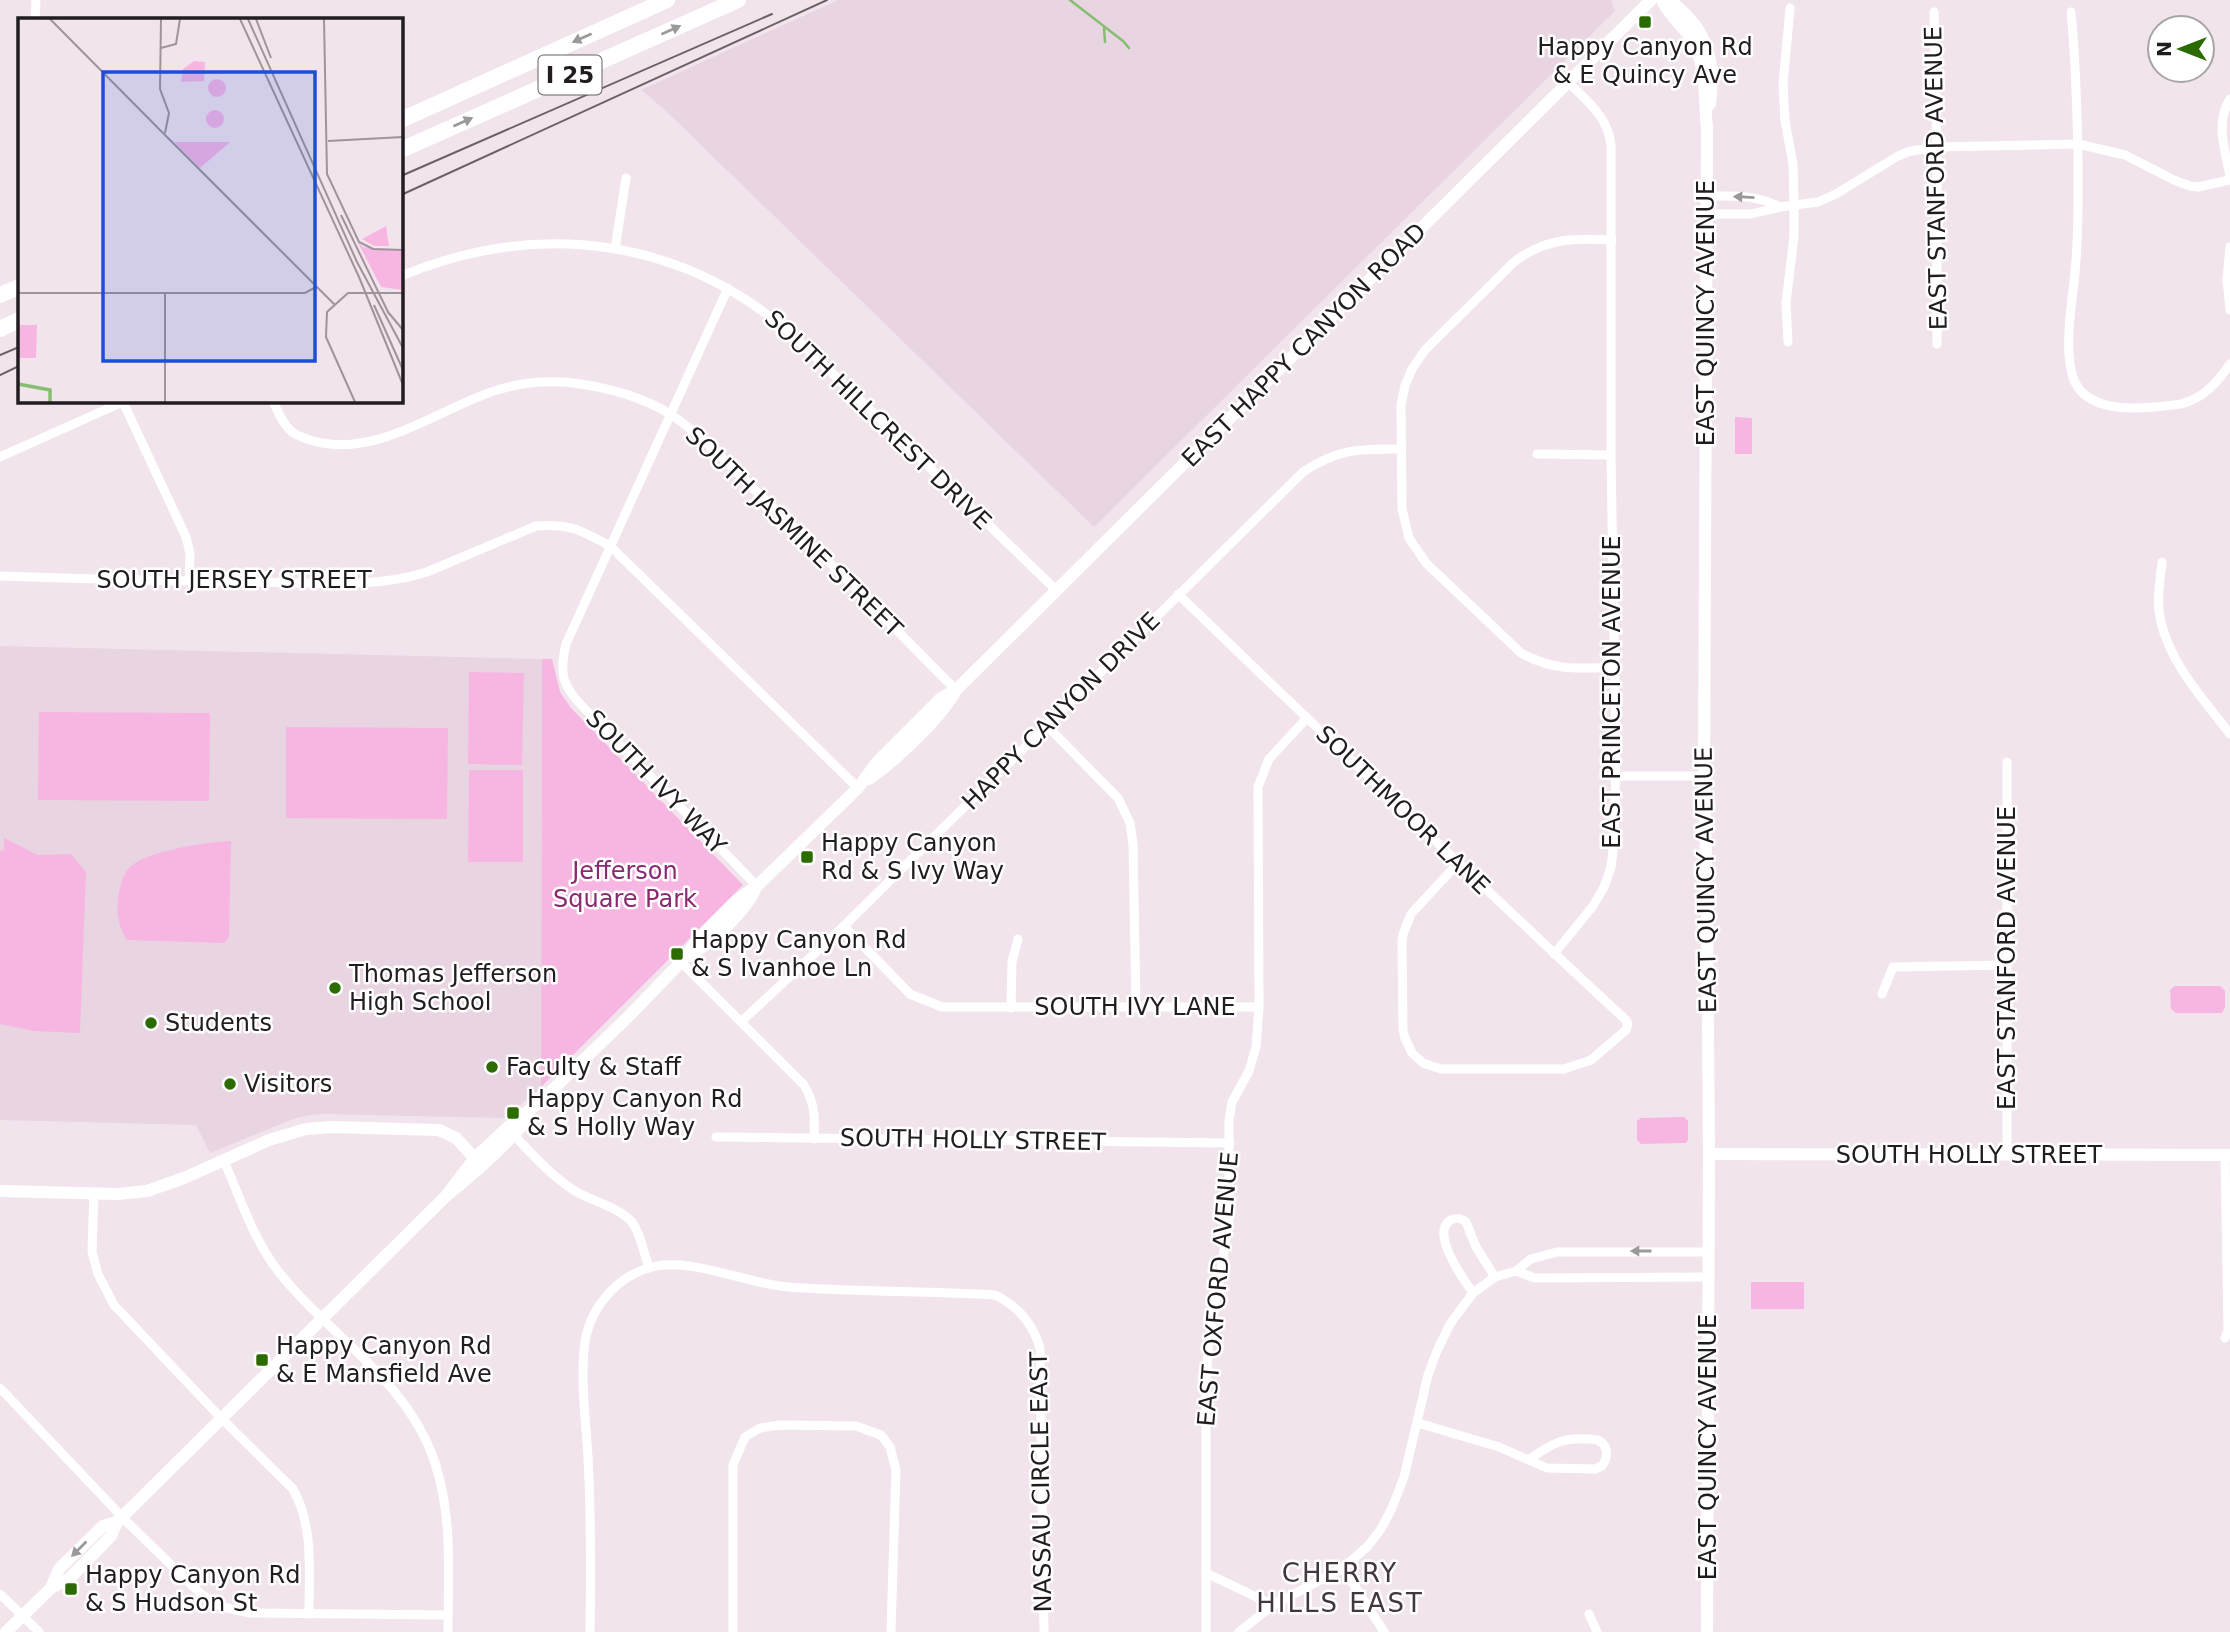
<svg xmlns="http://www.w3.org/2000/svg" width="2230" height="1632" viewBox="0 0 2230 1632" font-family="'DejaVu Sans',sans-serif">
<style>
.built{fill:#e9d4e2}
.green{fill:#f7b6e2}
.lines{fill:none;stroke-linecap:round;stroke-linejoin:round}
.stream{stroke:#86be70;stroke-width:2.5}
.street{stroke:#fff;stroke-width:9}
.secondary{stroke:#fff;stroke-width:12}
.highway{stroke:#fff;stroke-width:16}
.tram{stroke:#696166;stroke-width:2}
.oneway{fill:#9b999b}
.poi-dot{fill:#2c6b00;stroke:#fff;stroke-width:2.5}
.labels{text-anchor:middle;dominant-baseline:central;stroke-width:5;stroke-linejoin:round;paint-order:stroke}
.shield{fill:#fff;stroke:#646063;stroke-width:2}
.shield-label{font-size:23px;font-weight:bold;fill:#211c20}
.poi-label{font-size:24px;fill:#211c20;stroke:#fff;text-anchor:start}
.street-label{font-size:24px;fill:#211c20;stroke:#fff}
.park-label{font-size:24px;fill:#892a71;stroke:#fff}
.neighbourhood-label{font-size:26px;letter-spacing:2px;fill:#42373e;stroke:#fff}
.inset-river{fill:none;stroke:#86be70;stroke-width:3.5}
.inset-road{fill:none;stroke:#9e949b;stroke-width:2}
.view{fill:#1d4ed8;fill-opacity:0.15;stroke:#1d4ed8;stroke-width:3.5}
.inset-edge{fill:none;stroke:#211c20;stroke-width:3.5}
</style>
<rect width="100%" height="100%" fill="#f2e4ed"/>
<g class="built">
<polygon points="838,0 1611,0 1615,11 1094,527 665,110 641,90"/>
<polygon points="0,646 542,659 541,1087 505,1118 322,1114 309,1115 296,1118 210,1153 196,1125 0,1120"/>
</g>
<g class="green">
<polygon points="1735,417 1752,418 1752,454 1735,454"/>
<polygon points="542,659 552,659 560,692 571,708 743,885 541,1087"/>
<polygon points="469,672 524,673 522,765 468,764"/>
<polygon points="39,712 210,713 209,801 38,800"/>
<polygon points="286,727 448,728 447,819 286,818"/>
<polygon points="469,770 523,770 523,862 468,862"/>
<polygon points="4,838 38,855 71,854 86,872 80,1033 34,1031 0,1024 0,851 4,850"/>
<path d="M 231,841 L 229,937 L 224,943 L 127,940 C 119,928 116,914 118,899 C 120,888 121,878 128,869 C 143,851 207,842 231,841 Z"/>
<polygon points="2175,986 2220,986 2225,991 2225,1007 2222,1013 2176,1013 2171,1009 2170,990"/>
<polygon points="1684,1117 1688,1121 1688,1140 1686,1143 1641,1144 1637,1140 1637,1121 1641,1118"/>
<rect x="1751" y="1282" width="53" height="27"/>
</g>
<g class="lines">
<g class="stream">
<polyline points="1070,0 1123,41 1129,48"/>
<polyline points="1104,28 1105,42"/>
</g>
<g class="street">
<polyline points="1934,12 1937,147 1937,344"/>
<path d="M 2071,12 C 2076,61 2077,108 2078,157 C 2078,202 2079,245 2073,290 C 2070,316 2062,369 2080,390 C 2101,415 2151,408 2181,404 C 2204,398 2217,383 2230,364"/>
<polyline points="35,19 36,0"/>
<path d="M 2230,99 C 2215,123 2225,150 2230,176"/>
<path d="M 1706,196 C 1734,196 1754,194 1780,207"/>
<polyline points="1706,214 1751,214 1780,207 1818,202 1836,194 1898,156 1911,151 1937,147 2078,144 2125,155 2174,180 2190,186 2198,187 2230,180"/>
<path d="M 1612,240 C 1573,238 1546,238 1514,262 L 1425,350 L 1412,369 L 1405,386 L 1401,405 L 1402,509 L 1409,538 L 1426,563 L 1521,653 C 1554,671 1578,669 1614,667"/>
<polyline points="2230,247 2227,280 2230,310"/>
<polyline points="615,249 626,178"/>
<path d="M 401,276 C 539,219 683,237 796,338 L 1056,590"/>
<path d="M 728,288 L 566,644 C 559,673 562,685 582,706 L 757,886"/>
<polyline points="1788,342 1786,303 1794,236 1794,206 1793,164 1785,121 1783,85 1790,8"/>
<path d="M 273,401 C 278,412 283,424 292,432 C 301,438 312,441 322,443 C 384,454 440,408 497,390 C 523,382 553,380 581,384 C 612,389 643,397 670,414 C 702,435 730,466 757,492 C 825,556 890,624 956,690"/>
<polyline points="123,402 186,537 190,553 189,581"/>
<polyline points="1537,454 1611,455"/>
<polyline points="0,457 125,401"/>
<path d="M 2162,562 C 2160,581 2156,603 2161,622 C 2171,665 2204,700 2230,734"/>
<path d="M 0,576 C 86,579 171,581 257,582 C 314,583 373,589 427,572 L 536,526 C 569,523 581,530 610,546 L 858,788"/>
<path d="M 1178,594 L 1262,675 C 1383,790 1503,907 1626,1020 L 1628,1024 L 1626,1030 L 1591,1060 L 1564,1069 L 1441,1069 L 1423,1063 L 1412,1053 L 1405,1038 L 1403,1030 L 1402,942 L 1403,934 L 1411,914 L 1459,862"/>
<polyline points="1046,725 1118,798 1130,823 1133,844 1136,1007"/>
<polyline points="1615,776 1704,776"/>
<polyline points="844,926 910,994 942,1007 1259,1007"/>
<path d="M 1554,954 L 1593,906 L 1604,887 L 1611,867 L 1614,844 L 1616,761 L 1611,455 L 1611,145 C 1608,117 1588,102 1569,83"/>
<path d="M 681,962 L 804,1085 C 815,1103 815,1118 814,1139"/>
<polyline points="1882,994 1893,967 2007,965"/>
<polyline points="1011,1008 1012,962 1018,939"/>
<path d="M 742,1021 L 844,926 L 1303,472 C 1339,448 1360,449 1401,449"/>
<path d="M 511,1132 C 530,1152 551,1176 575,1191 C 593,1202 617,1206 632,1222 C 641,1234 644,1254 649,1268"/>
<polyline points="716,1137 1230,1143"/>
<polyline points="2007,1155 2007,762"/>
<path d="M 224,1161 C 240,1197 253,1239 278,1271 C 329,1336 408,1380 435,1463 C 453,1518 448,1575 448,1632"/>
<path d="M 94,1193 L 92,1252 L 98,1274 L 114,1305 L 221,1418 L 293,1489 C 314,1527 309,1571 309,1614"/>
<polyline points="1516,1271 1535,1278 1709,1277"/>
<path d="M 1473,1293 C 1464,1280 1429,1232 1451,1220 C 1457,1217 1461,1218 1466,1222 L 1476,1247 L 1495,1277"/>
<polyline points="2225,1338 2228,1330 2225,1155"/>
<polyline points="0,1388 126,1521 201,1594 223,1607 250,1613 448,1615"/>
<path d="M 1418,1423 L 1499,1447 L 1547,1468 L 1595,1469 L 1602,1466 C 1608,1457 1609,1446 1598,1440 C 1566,1436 1555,1441 1530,1459"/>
<polyline points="1343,1568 1384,1632"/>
<polyline points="1206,1573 1273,1605"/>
<polyline points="0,1594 39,1632"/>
<polyline points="1589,1614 1597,1632"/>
<path d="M 590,1632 C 591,1574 591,1515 588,1457 C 586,1421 579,1371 586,1336 C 593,1305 618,1277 648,1268 C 688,1255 746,1284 788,1287 C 857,1292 926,1291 995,1295 C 1018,1306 1033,1324 1040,1348 L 1044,1632"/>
<polyline points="733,1632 733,1465 745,1437 760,1428 779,1425 856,1426 881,1435 890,1447 896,1470 891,1632"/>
<polyline points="1206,1632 1206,1387 1208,1349 1229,1220 1229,1120 1232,1102 1249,1071 1256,1047 1259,1007 1258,787 1269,759 1307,718"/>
<polyline points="1239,1632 1273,1605 1343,1568 1367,1547 1381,1529 1392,1508 1404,1477 1428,1375 1437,1351 1450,1324 1473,1293 1495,1277 1516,1271 1531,1259 1557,1252 1709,1252"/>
</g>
<g class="secondary">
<path d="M 1662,0 C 1669,16 1683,26 1692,40 C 1707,65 1704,101 1707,128 L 1704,776 L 1707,905 L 1709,1154 L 1707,1632"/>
<path d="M 1669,0 C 1707,28 1716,58 1710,104"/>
<path d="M 869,779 C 894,762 943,716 956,690"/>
<path d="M 690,956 C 714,939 742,916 755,890"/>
<polyline points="1709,1154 2230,1155"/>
<polyline points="0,1191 118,1194 147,1191 184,1178 269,1140 306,1129 331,1127 439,1130 456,1138 479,1163"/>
<polyline points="446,1196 475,1158 507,1128 544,1098 630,1015 681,962 698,939 737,900 757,886 858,788 877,762 941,698 956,690 1651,0"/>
<polyline points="51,1588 59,1569 103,1526 117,1522"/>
<path d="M 6,1632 L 51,1588 L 69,1579 L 111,1536 L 117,1522 L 122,1517 L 446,1196 C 476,1172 505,1147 529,1117"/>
</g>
<g class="highway">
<polyline points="401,120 667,0"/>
<polyline points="401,150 738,0"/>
<polyline points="0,295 19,287"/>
<polyline points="0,329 19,320"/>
</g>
<g class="tram">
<polyline points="401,176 772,14"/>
<polyline points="401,195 827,0"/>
<polyline points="0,355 19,347"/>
<polyline points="0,375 19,366"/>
</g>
</g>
<defs><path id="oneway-solid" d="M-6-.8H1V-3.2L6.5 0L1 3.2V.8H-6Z" transform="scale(1.75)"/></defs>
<g class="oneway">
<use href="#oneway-solid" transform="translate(671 30) rotate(-24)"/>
<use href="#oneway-solid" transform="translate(582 38) rotate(156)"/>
<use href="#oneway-solid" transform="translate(463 122) rotate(-24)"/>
<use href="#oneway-solid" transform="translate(1744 197) rotate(-177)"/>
<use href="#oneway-solid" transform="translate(1641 1251) rotate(-180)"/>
<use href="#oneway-solid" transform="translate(79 1549) rotate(135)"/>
</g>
<g class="poi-dot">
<rect x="1638" y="15" width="14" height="14" rx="3.5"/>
<rect x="800" y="850" width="14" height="14" rx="3.5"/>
<rect x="670" y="947" width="14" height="14" rx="3.5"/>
<circle cx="335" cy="988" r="7"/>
<circle cx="151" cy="1023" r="7"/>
<circle cx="492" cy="1067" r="7"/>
<circle cx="230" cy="1084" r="7"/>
<rect x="506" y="1106" width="14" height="14" rx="3.5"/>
<rect x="255" y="1353" width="14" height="14" rx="3.5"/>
<rect x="64" y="1582" width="14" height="14" rx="3.5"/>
</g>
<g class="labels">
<rect class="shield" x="538.5" y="55.5" width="63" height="39" rx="5"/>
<g class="shield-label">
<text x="570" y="75">I 25</text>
</g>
<g class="poi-label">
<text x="1645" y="47" text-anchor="middle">Happy Canyon Rd<tspan x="1645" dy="28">&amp; E Quincy Ave</tspan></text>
<text x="821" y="843">Happy Canyon<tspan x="821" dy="28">Rd &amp; S Ivy Way</tspan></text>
<text x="691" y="940">Happy Canyon Rd<tspan x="691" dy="28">&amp; S Ivanhoe Ln</tspan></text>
<text x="349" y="974">Thomas Jefferson<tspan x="349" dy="28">High School</tspan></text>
<text x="165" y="1023">Students</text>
<text x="506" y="1067">Faculty &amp; Staff</text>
<text x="244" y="1084">Visitors</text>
<text x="527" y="1099">Happy Canyon Rd<tspan x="527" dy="28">&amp; S Holly Way</tspan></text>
<text x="276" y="1346">Happy Canyon Rd<tspan x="276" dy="28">&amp; E Mansfield Ave</tspan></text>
<text x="85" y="1575">Happy Canyon Rd<tspan x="85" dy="28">&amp; S Hudson St</tspan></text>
</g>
<g class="street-label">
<text transform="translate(1936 178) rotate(-91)">EAST STANFORD AVENUE</text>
<text transform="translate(1706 313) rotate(-90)">EAST QUINCY AVENUE</text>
<text transform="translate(1304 345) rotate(-45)">EAST HAPPY CANYON ROAD</text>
<text transform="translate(878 420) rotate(44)">SOUTH HILLCREST DRIVE</text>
<text transform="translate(794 532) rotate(44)">SOUTH JASMINE STREET</text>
<text x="234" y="580">SOUTH JERSEY STREET</text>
<text transform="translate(1612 692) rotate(-90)">EAST PRINCETON AVENUE</text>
<text transform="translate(1061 711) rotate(-45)">HAPPY CANYON DRIVE</text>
<text transform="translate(656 782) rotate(46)">SOUTH IVY WAY</text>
<text transform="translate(1403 810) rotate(44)">SOUTHMOOR LANE</text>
<text transform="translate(1706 880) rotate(-91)">EAST QUINCY AVENUE</text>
<text transform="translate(2007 958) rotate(-90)">EAST STANFORD AVENUE</text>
<text x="1135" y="1007">SOUTH IVY LANE</text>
<text transform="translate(973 1140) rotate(1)">SOUTH HOLLY STREET</text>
<text x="1969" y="1155">SOUTH HOLLY STREET</text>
<text transform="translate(1218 1289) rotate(-85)">EAST OXFORD AVENUE</text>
<text transform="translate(1708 1447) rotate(-90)">EAST QUINCY AVENUE</text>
<text transform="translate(1041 1482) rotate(-91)">NASSAU CIRCLE EAST</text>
</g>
<g class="park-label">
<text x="625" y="871">Jefferson<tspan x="625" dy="28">Square Park</tspan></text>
</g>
<g class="neighbourhood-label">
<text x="1340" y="1573">CHERRY<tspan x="1340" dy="30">HILLS EAST</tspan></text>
</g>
</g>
<g transform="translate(18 18)">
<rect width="385" height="385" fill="#f2e4ed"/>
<path d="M 176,43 L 187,44 L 186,63 L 163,64 L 165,51 ZM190 70a9 9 0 1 1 18 0a9 9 0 1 1-18 0ZM188 101a9 9 0 1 1 18 0a9 9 0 1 1-18 0ZM 156,124 L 211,124 L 211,125 L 182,150 ZM 368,208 L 371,228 L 356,228 L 344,221 ZM 339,223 L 345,229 L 385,233 L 385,272 L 363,269 ZM 0,307 L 19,307 L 18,340 L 0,340 Z" fill="#f7b6e2"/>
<path class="inset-river" d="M 0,366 L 32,372 L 32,384"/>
<path class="inset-road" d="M 32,1 L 143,113M 143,1 L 142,71 L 151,95 L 147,115M 222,1 L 341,259 L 385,367M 230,1 L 339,244 L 385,330M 238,1 L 253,40M 306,1 L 309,156 L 341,224 L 355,231 L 385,232M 143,30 L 158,26 L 162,1M 142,112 L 317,287M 310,123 L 385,119M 323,197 L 371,296M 0,275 L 287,275 L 298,269M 356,287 L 385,352M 370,294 L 385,312M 147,384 L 147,275M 337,384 L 308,319 L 309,294 L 330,275 L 385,275"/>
<path class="view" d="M 85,54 L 297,54 L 297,343 L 85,343 Z"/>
<rect width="385" height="385" class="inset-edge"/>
</g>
<g transform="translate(2181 49) rotate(270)"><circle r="33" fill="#ffffff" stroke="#a6a4a6" stroke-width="2"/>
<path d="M0-5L12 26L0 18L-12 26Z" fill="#2c6b00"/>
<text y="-10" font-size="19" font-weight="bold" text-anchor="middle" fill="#211c20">N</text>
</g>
</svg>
